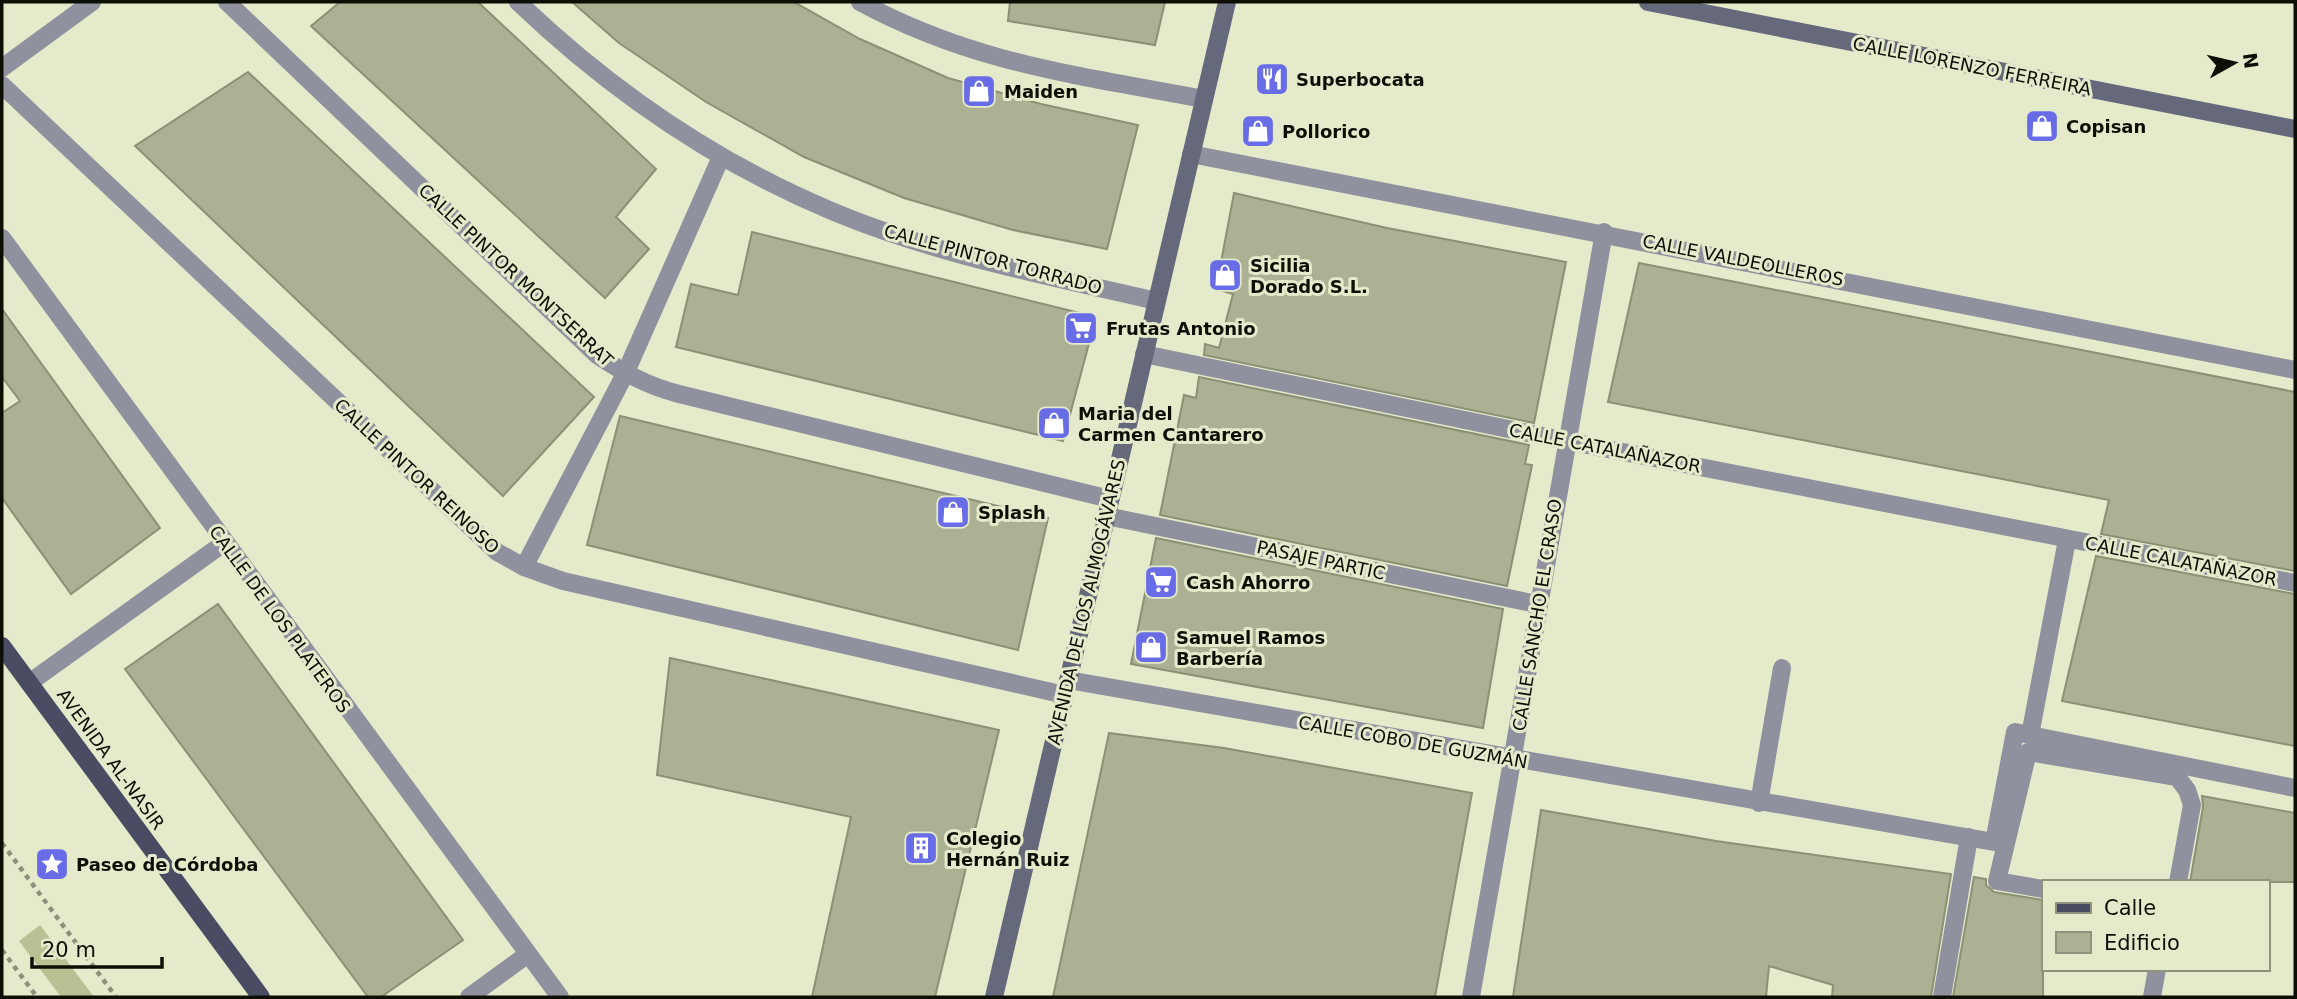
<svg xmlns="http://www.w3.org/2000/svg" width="2297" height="999" viewBox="0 0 2297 999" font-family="'DejaVu Sans',sans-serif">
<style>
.green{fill:#b9c093}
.building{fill:#adb194;stroke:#8c9074;stroke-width:2}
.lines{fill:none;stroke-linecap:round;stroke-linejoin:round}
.path{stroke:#8d917b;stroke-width:4.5;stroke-dasharray:5 5;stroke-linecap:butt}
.street{stroke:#8f919e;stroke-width:18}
.secondary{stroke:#66697b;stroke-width:18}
.primary{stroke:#494c62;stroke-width:18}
.labels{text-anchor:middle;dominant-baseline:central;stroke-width:6;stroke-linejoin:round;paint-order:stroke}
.street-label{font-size:18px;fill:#0d0f05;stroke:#e5eacb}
.poi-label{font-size:18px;font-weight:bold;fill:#0d0f05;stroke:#e5eacb;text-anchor:start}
</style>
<rect width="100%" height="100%" fill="#e5eacb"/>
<polygon class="green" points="40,925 94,997 61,997 19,941"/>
<g class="building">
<polygon points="340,2 478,2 656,169 616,217 649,249 605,298 311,26"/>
<polygon points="572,2 794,2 860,39 948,78 1041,104 1138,125 1107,249 1013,230 904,198 804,157 706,102 619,43"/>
<polygon points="1010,2 1165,2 1155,45 1008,21"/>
<polygon points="248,72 594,397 503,496 135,146"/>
<polygon points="1234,193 1387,228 1566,262 1534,423 1204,355 1205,344 1219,348 1233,294 1216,289"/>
<polygon points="752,232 1096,317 1063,441 676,347 691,284 738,295"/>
<polygon points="1639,263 2295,392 2295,571 2101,534 2109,500 1608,402"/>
<polygon points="2,309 160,528 71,594 2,498 2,413 20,401 2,377"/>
<polygon points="1199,377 1529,445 1525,464 1532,465 1507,586 1160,515 1184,395 1196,398"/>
<polygon points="620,416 1048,518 1018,650 587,545"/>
<polygon points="1156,538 1503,609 1483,728 1131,664"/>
<polygon points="2096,556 2295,594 2295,746 2062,701"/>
<polygon points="218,604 463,940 381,997 368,997 125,669"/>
<polygon points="670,658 999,730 935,997 812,997 851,817 657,775"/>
<polygon points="1109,733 1224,748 1472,793 1435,997 1053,997"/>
<polygon points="2202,796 2295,813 2295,882 2190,882 2203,807"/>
<polygon points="1541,810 1716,841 1951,874 1931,997 1832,997 1833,985 1769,966 1766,997 1513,997"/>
<polygon points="1974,877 1986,879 1986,885 1994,892 2043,900 2043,997 1953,997"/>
</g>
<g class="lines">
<g class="path">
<polyline points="2,843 116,997"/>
<polyline points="2,950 37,997"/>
</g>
<g class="street">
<path d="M 227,2 L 597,355 C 624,373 648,386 679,394 L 1110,499"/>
<path d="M 518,2 C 610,90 716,163 834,212 C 937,255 1049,276 1156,301"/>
<path d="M 860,2 C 975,64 1078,75 1203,99"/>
<polyline points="2,68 92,2"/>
<polyline points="2,85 497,552 524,567 563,581 1065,695"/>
<polyline points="1191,154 2295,370"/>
<polyline points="2,238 560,997"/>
<polyline points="1144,354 1567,441 2295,583"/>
<polyline points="1106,516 1537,604"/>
<polyline points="524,567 625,374 721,157"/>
<polyline points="1068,680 1994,842 2015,732 2295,788"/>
<polyline points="29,683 224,543"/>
<polyline points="2030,735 2067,540"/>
<polyline points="1759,803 1782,668"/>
<polyline points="2043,889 1997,881 2028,752 2177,777 2187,790 2192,805 2178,882"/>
<polyline points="469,997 528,954"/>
<polyline points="1471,997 1604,232"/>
<polyline points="1942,997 1969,837"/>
<polyline points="2152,997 2157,969"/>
</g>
<g class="secondary">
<polyline points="1648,2 2295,129"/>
<polyline points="994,997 1227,2"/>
</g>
<polyline class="primary" points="2,646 261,997"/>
</g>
<defs>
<g id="restaurant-square" transform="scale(1.75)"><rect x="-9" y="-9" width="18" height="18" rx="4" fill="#686de7" stroke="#e5eacb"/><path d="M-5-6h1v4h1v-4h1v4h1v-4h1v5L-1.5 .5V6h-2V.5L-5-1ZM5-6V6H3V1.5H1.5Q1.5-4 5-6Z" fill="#fff"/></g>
<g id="shop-square" transform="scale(1.75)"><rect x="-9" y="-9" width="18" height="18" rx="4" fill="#686de7" stroke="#e5eacb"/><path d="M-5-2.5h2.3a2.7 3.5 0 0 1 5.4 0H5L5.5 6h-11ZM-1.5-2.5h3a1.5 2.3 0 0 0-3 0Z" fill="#fff"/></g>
<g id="supermarket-square" transform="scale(1.75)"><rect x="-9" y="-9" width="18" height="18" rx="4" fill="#686de7" stroke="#e5eacb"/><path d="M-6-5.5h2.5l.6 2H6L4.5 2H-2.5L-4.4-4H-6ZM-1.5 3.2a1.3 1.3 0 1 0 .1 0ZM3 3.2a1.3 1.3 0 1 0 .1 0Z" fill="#fff"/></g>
<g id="building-square" transform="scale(1.75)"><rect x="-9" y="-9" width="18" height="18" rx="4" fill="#686de7" stroke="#e5eacb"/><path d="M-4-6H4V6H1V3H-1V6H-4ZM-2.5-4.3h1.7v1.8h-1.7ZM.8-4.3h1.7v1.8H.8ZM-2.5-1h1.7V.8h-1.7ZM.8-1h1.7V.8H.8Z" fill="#fff"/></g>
<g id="sight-square" transform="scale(1.75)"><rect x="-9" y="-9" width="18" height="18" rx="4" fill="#686de7" stroke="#e5eacb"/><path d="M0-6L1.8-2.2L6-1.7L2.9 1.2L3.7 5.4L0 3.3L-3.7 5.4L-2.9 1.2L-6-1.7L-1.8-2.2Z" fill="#fff"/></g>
</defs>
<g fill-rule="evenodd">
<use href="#restaurant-square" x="1272" y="79"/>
<use href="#shop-square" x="979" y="91"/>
<use href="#shop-square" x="2042" y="126"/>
<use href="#shop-square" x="1258" y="131"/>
<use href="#shop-square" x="1225" y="275"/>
<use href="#supermarket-square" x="1081" y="328"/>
<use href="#shop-square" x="1054" y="423"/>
<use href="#shop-square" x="953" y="512"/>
<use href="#supermarket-square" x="1161" y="582"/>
<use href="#shop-square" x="1151" y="647"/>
<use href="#building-square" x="921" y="848"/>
<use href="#sight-square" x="52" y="864"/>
</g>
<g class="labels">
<g class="street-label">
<text transform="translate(1972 66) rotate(11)">CALLE LORENZO FERREIRA</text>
<text transform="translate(993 259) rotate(15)">CALLE PINTOR TORRADO</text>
<text transform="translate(1743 260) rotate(11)">CALLE VALDEOLLEROS</text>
<text transform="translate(516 275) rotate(43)">CALLE PINTOR MONTSERRAT</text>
<text transform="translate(1605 448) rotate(11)">CALLE CATALAÑAZOR</text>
<text transform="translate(417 476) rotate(43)">CALLE PINTOR REINOSO</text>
<text transform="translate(1321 560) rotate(12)">PASAJE PARTIC</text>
<text transform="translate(2181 561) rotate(11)">CALLE CALATAÑAZOR</text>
<text transform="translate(1086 602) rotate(-77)">AVENIDA DE LOS ALMOGÁVARES</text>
<text transform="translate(1537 615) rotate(-81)">CALLE SANCHO EL CRASO</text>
<text transform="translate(280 619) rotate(54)">CALLE DE LOS PLATEROS</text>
<text transform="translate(1413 742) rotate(10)">CALLE COBO DE GUZMÁN</text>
<text transform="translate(111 759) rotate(54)">AVENIDA AL-NASIR</text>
</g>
<g class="poi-label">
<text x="1296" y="79">Superbocata</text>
<text x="1004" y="91">Maiden</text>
<text x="2066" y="126">Copisan</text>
<text x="1282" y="131">Pollorico</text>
<text x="1250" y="265">Sicilia<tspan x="1250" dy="21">Dorado S.L.</tspan></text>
<text x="1106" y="328">Frutas Antonio</text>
<text x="1078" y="413">Maria del<tspan x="1078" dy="21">Carmen Cantarero</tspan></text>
<text x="978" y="512">Splash</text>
<text x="1186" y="582">Cash Ahorro</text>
<text x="1176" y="637">Samuel Ramos<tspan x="1176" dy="21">Barbería</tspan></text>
<text x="946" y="838">Colegio<tspan x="946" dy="21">Hernán Ruiz</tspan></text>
<text x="76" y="864">Paseo de Córdoba</text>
</g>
</g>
<rect width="2297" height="999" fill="none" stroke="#0d0f05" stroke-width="7"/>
<rect x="2042" y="880" width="228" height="91" fill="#e5eacb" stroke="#8f927c" stroke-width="2"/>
<rect x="2056" y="903" width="35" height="10" fill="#494c62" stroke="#8f927c" stroke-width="2"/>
<text x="2104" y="915" font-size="21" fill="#0d0f05">Calle</text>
<rect x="2056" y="932" width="35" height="21" fill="#adb194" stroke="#8f927c" stroke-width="2"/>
<text x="2104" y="950" font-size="21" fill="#0d0f05">Edificio</text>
<g transform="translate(2234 63) rotate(82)" stroke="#e5eacb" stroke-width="5" paint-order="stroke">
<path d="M0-5L12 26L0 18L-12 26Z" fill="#0d0f05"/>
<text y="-10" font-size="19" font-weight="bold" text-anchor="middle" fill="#0d0f05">N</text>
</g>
<path d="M32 957v10h130v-10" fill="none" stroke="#0d0f05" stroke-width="3.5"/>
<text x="42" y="957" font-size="21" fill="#0d0f05" stroke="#e5eacb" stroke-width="5" paint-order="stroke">20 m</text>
</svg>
